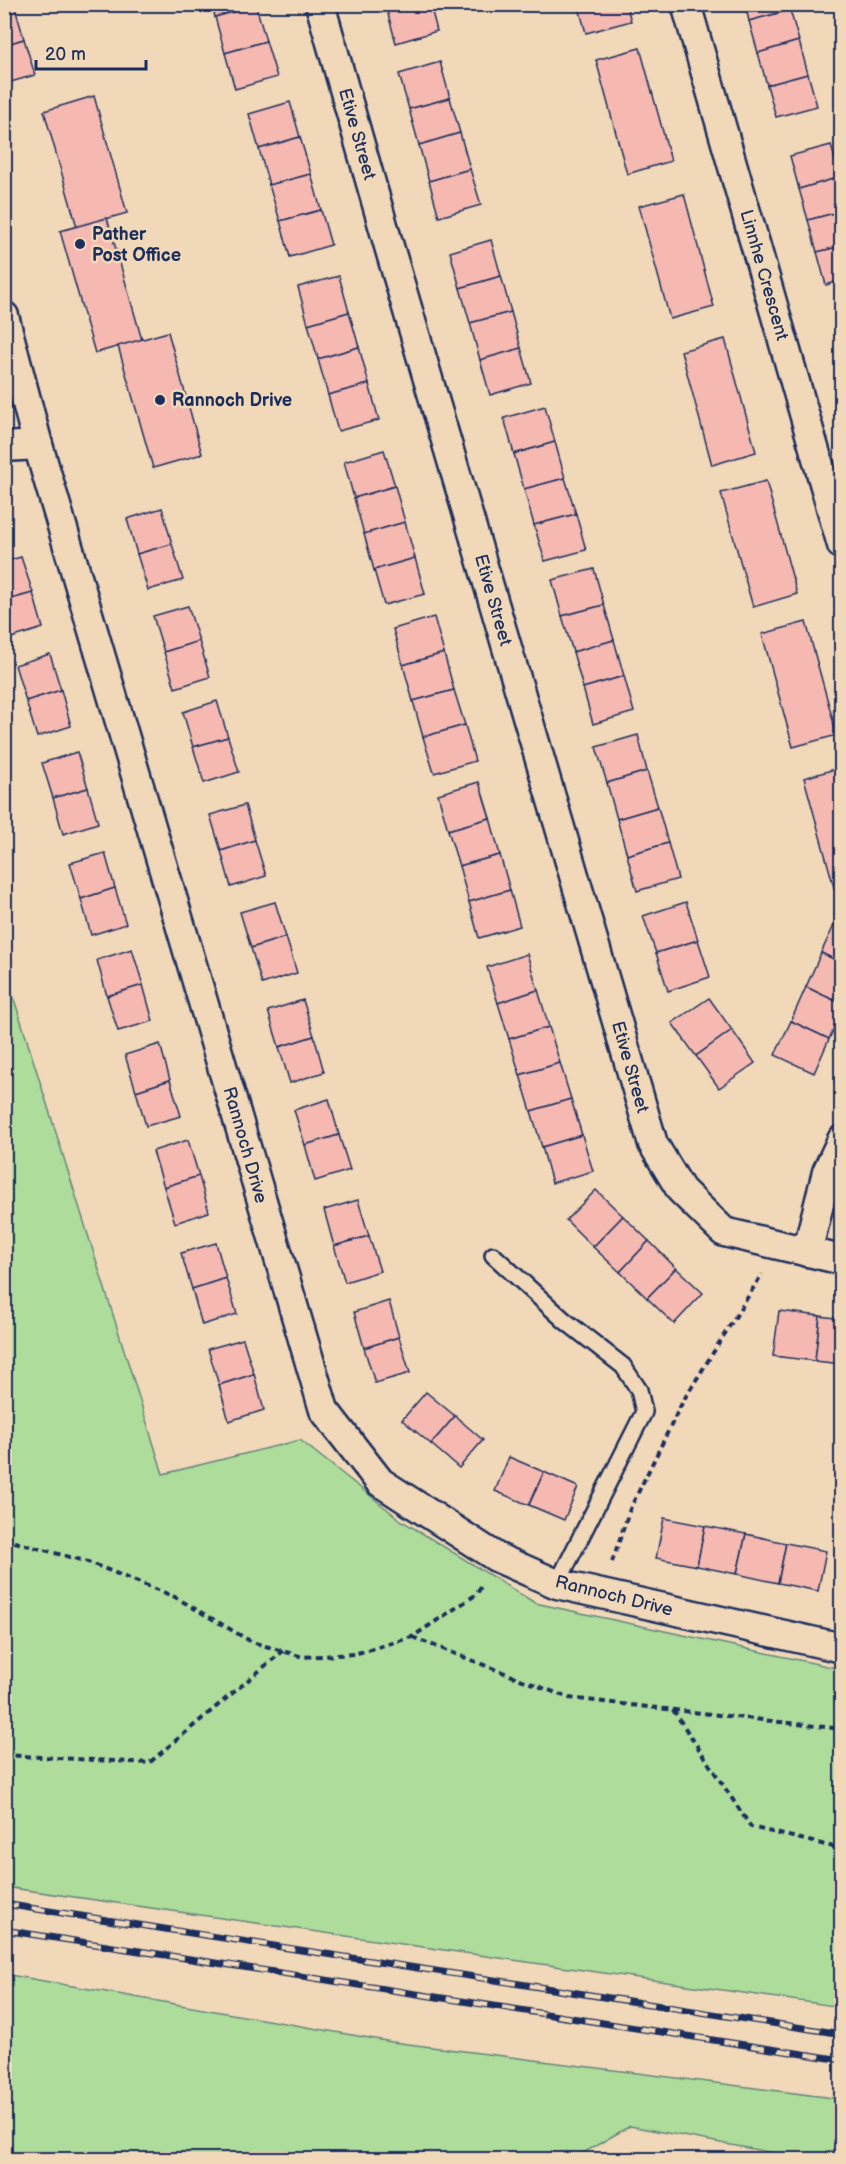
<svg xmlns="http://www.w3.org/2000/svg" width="846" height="2164" viewBox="0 0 846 2164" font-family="'Balsamiq Sans',sans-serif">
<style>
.green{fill:#aedc9b;stroke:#64867c;stroke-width:1.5}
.building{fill:#f5b9b2;stroke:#1b2f5e;stroke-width:1.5}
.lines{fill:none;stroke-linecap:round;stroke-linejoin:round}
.lane-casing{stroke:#1b2f5e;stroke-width:20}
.street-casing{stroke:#1b2f5e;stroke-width:33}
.path{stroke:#1b2f5e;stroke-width:4;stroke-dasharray:6 4.5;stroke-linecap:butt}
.lane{stroke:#f1d8b9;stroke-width:15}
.street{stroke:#f1d8b9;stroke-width:28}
.rail-casing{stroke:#1b2f5e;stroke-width:7}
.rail{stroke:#f1d8b9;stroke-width:4.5;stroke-dasharray:14;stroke-linecap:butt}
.poi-dot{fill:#1b2f5e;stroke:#f1d8b9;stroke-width:2}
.labels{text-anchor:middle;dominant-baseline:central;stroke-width:5;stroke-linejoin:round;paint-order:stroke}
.street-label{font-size:18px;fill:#1b2f5e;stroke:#f1d8b9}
.poi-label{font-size:18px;font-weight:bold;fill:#1b2f5e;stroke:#f1d8b9;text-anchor:start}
</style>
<rect width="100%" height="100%" fill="#f1d8b9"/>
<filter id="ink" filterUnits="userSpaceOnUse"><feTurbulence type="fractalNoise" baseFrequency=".0167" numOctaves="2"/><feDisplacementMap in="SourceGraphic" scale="12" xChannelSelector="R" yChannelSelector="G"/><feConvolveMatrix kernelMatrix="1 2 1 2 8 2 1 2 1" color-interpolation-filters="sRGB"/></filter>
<g filter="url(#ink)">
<g class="green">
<polygon points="4,967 163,1474 300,1440 402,1521 535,1603 841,1669 841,2007 5,1887"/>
<polygon points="4,1974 392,2042 841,2099 841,2159 805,2159 630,2126 573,2159 5,2159"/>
</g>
<g class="building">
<polygon points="14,4 24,39 4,45 4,6"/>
<polygon points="212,4 256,4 256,6 215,17"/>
<polygon points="394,4 430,4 437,31 396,43 386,7"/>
<polygon points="578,4 626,4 631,21 586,33"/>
<polygon points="745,4 789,4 790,10 749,21"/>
<polygon points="256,6 266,41 225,53 215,17"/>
<polygon points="790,10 799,41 758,53 749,21"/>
<polygon points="24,39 35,75 4,84 4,45"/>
<polygon points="266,41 277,77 235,89 225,53"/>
<polygon points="799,41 808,74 767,85 758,53"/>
<polygon points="640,48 671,161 627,174 596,60"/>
<polygon points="440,62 450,98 409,109 399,74"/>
<polygon points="808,74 817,106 776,117 767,85"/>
<polygon points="94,96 127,213 77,227 44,111"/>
<polygon points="450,98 460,133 419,145 409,109"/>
<polygon points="290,102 300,137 259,149 249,114"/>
<polygon points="460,133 470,169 429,181 419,145"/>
<polygon points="300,137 311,174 269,185 259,149"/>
<polygon points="831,145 840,177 799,189 790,156"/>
<polygon points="470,169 481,205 439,217 429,181"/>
<polygon points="311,174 321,210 280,221 269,185"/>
<polygon points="840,177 842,211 808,220 799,189"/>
<polygon points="684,194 714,307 670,319 639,206"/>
<polygon points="321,210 331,245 290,257 280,221"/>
<polygon points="842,211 842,246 817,252 808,220"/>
<polygon points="107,218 142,340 95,353 60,231"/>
<polygon points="491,240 501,276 460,288 450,252"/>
<polygon points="842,246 842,280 826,285 817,252"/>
<polygon points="339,276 349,312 308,324 298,287"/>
<polygon points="501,276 511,312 470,323 460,288"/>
<polygon points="349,312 359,347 318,359 308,324"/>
<polygon points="511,312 521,348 480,360 470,323"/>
<polygon points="842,319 842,342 836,321"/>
<polygon points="168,332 202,454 153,468 118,346"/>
<polygon points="725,339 756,452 712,465 681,351"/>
<polygon points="359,347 369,384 328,395 318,359"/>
<polygon points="521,348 531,383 490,395 480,360"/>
<polygon points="369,384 379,420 338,431 328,395"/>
<polygon points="545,406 555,442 514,454 504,418"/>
<polygon points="555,442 565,478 524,489 514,454"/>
<polygon points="384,450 395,486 354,498 344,462"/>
<polygon points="565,478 576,514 534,525 524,489"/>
<polygon points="766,481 797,594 753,607 721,493"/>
<polygon points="395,486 405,522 364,534 354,498"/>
<polygon points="162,508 172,544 137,554 127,519"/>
<polygon points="576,514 586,550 545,561 534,525"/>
<polygon points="405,522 415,558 374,570 364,534"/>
<polygon points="172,544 183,580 148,590 137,554"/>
<polygon points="21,557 33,593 4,601 4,562"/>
<polygon points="415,558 425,594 384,605 374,570"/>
<polygon points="594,569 604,605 562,616 552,580"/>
<polygon points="33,593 43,628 8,639 4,626 4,601"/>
<polygon points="604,605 614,640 573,652 562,616"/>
<polygon points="188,606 199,641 164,652 153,616"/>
<polygon points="434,617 444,653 403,665 393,629"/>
<polygon points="806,622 837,735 793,747 762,634"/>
<polygon points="614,640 624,676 583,688 573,652"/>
<polygon points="199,641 210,677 175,688 164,652"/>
<polygon points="444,653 454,690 413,701 403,665"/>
<polygon points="50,654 61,690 26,701 15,665"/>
<polygon points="624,676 634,712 593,724 583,688"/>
<polygon points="61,690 71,726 37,737 26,701"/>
<polygon points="454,690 465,725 423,737 413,701"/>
<polygon points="217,701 228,737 193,747 183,712"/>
<polygon points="465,725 475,761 434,773 423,737"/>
<polygon points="638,735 647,771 607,783 596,747"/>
<polygon points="228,737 239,772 204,783 193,747"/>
<polygon points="77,752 88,788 53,798 42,763"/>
<polygon points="842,767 842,890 835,891 804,778"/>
<polygon points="647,771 658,807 617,819 607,783"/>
<polygon points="479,782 490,818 448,830 438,794"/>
<polygon points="88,788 98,823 63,834 53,798"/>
<polygon points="245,805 255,840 221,851 210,815"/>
<polygon points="658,807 668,843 627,855 617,819"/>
<polygon points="490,818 500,855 459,866 448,830"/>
<polygon points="255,840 266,876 231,887 221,851"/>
<polygon points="668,843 678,879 637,891 627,855"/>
<polygon points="105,853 115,888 81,899 70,863"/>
<polygon points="500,855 510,890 469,902 459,866"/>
<polygon points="115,888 126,924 91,935 81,899"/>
<polygon points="510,890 520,926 479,938 469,902"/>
<polygon points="275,902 286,937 251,948 240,912"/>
<polygon points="686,902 698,940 656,953 643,916"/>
<polygon points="837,919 842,922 842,963 821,953"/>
<polygon points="286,937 297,973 262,984 251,948"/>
<polygon points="698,940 710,977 668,991 656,953"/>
<polygon points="132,949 143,985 107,996 97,960"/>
<polygon points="821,953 842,963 842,1004 806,987"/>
<polygon points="527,954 538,990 498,1003 487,967"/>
<polygon points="143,985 153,1021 118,1031 107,996"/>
<polygon points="806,987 842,1004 842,1012 829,1039 791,1021"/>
<polygon points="538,990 549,1027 509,1039 498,1003"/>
<polygon points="709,998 732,1030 696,1056 672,1023"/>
<polygon points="303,1000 314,1036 279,1047 268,1011"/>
<polygon points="791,1021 829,1039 814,1073 775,1055"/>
<polygon points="549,1027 560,1063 520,1075 509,1039"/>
<polygon points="732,1030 755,1063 719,1088 696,1056"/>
<polygon points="314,1036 324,1072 290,1083 279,1047"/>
<polygon points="160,1044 170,1080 136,1091 125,1055"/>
<polygon points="560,1063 571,1099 531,1111 520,1075"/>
<polygon points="170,1080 181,1116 146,1126 136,1091"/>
<polygon points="329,1099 339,1135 305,1145 294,1110"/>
<polygon points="571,1099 582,1135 542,1147 531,1111"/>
<polygon points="339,1135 350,1170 315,1181 305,1145"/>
<polygon points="582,1135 593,1171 552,1183 542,1147"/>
<polygon points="188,1140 199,1176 164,1187 153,1151"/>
<polygon points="199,1176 209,1212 175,1223 164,1187"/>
<polygon points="596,1190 623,1216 593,1247 566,1220"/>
<polygon points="358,1200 369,1236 334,1246 324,1210"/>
<polygon points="623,1216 649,1241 620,1272 593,1247"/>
<polygon points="369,1236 380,1271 345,1282 334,1246"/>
<polygon points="649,1241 676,1268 647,1298 620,1272"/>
<polygon points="216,1243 226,1278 192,1289 181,1253"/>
<polygon points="676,1268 703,1293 674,1324 647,1298"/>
<polygon points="226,1278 237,1314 202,1325 192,1289"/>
<polygon points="389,1301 399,1337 364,1348 354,1312"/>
<polygon points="779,1311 820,1316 815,1361 773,1356"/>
<polygon points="820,1316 842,1319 842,1364 815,1361"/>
<polygon points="399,1337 410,1373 375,1383 364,1348"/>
<polygon points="243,1339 254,1374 219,1385 208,1349"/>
<polygon points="254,1374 264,1410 229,1421 219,1385"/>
<polygon points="426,1392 455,1416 431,1444 402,1420"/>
<polygon points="455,1416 483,1440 459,1468 431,1444"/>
<polygon points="509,1457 544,1472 529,1505 495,1491"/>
<polygon points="544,1472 578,1487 564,1520 529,1505"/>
<polygon points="664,1518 705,1526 697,1566 656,1558"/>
<polygon points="705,1526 746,1534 737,1574 697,1566"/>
<polygon points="746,1534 786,1543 778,1583 737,1574"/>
<polygon points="786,1543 826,1551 818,1591 778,1583"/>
</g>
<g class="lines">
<g class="lane-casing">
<polyline id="lane" points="493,1255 564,1320 623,1366 639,1390 644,1412 557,1584"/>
</g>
<g class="street-casing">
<g id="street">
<polyline points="320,4 388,243 653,1144 681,1190 724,1232 842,1260"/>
<polyline points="686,4 842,545"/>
<polyline points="4,316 38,445 324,1410 380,1482 496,1557 557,1584 842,1648"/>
<polyline points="4,447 38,445"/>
<polyline points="807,1252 827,1172 842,1140"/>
</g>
</g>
<g class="path">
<polyline points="4,1539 88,1562 175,1597 252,1642 303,1657 354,1654 412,1637 477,1594 481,1586"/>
<polyline points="612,1562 630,1509 683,1401 762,1274"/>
<polyline points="412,1637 569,1698 842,1729"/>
<polyline points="673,1710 751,1827 842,1849"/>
<polyline points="4,1755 149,1763 283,1651"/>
</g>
<use href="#lane" class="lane"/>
<use href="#street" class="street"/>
<g class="rail-casing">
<g id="rail">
<polyline points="4,1904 842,2034"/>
<polyline points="4,1930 842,2060"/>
</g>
</g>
<use href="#rail" class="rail"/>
</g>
</g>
<g class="poi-dot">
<circle cx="80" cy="244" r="6"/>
<circle cx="160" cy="400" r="6"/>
</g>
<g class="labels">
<g class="street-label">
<text transform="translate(357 134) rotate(74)">Etive Street</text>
<text transform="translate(764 275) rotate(74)">Linnhe Crescent</text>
<text transform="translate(493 600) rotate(74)">Etive Street</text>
<text transform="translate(630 1067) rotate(74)">Etive Street</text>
<text transform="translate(245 1145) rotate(74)">Rannoch Drive</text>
<text transform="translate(614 1596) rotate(14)">Rannoch Drive</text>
</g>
<g class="poi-label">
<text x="92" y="234">Pather<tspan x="92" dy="21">Post Office</tspan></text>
<text x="172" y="400">Rannoch Drive</text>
</g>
</g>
<rect width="846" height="2164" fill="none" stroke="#f1d8b9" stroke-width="24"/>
<rect x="12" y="12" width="822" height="2140" fill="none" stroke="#1b2f5e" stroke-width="2" filter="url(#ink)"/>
<path d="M36 60v9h110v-9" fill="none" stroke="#1b2f5e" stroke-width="3"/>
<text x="45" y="60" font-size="18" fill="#1b2f5e" stroke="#f1d8b9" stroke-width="4.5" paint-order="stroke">20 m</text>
</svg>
